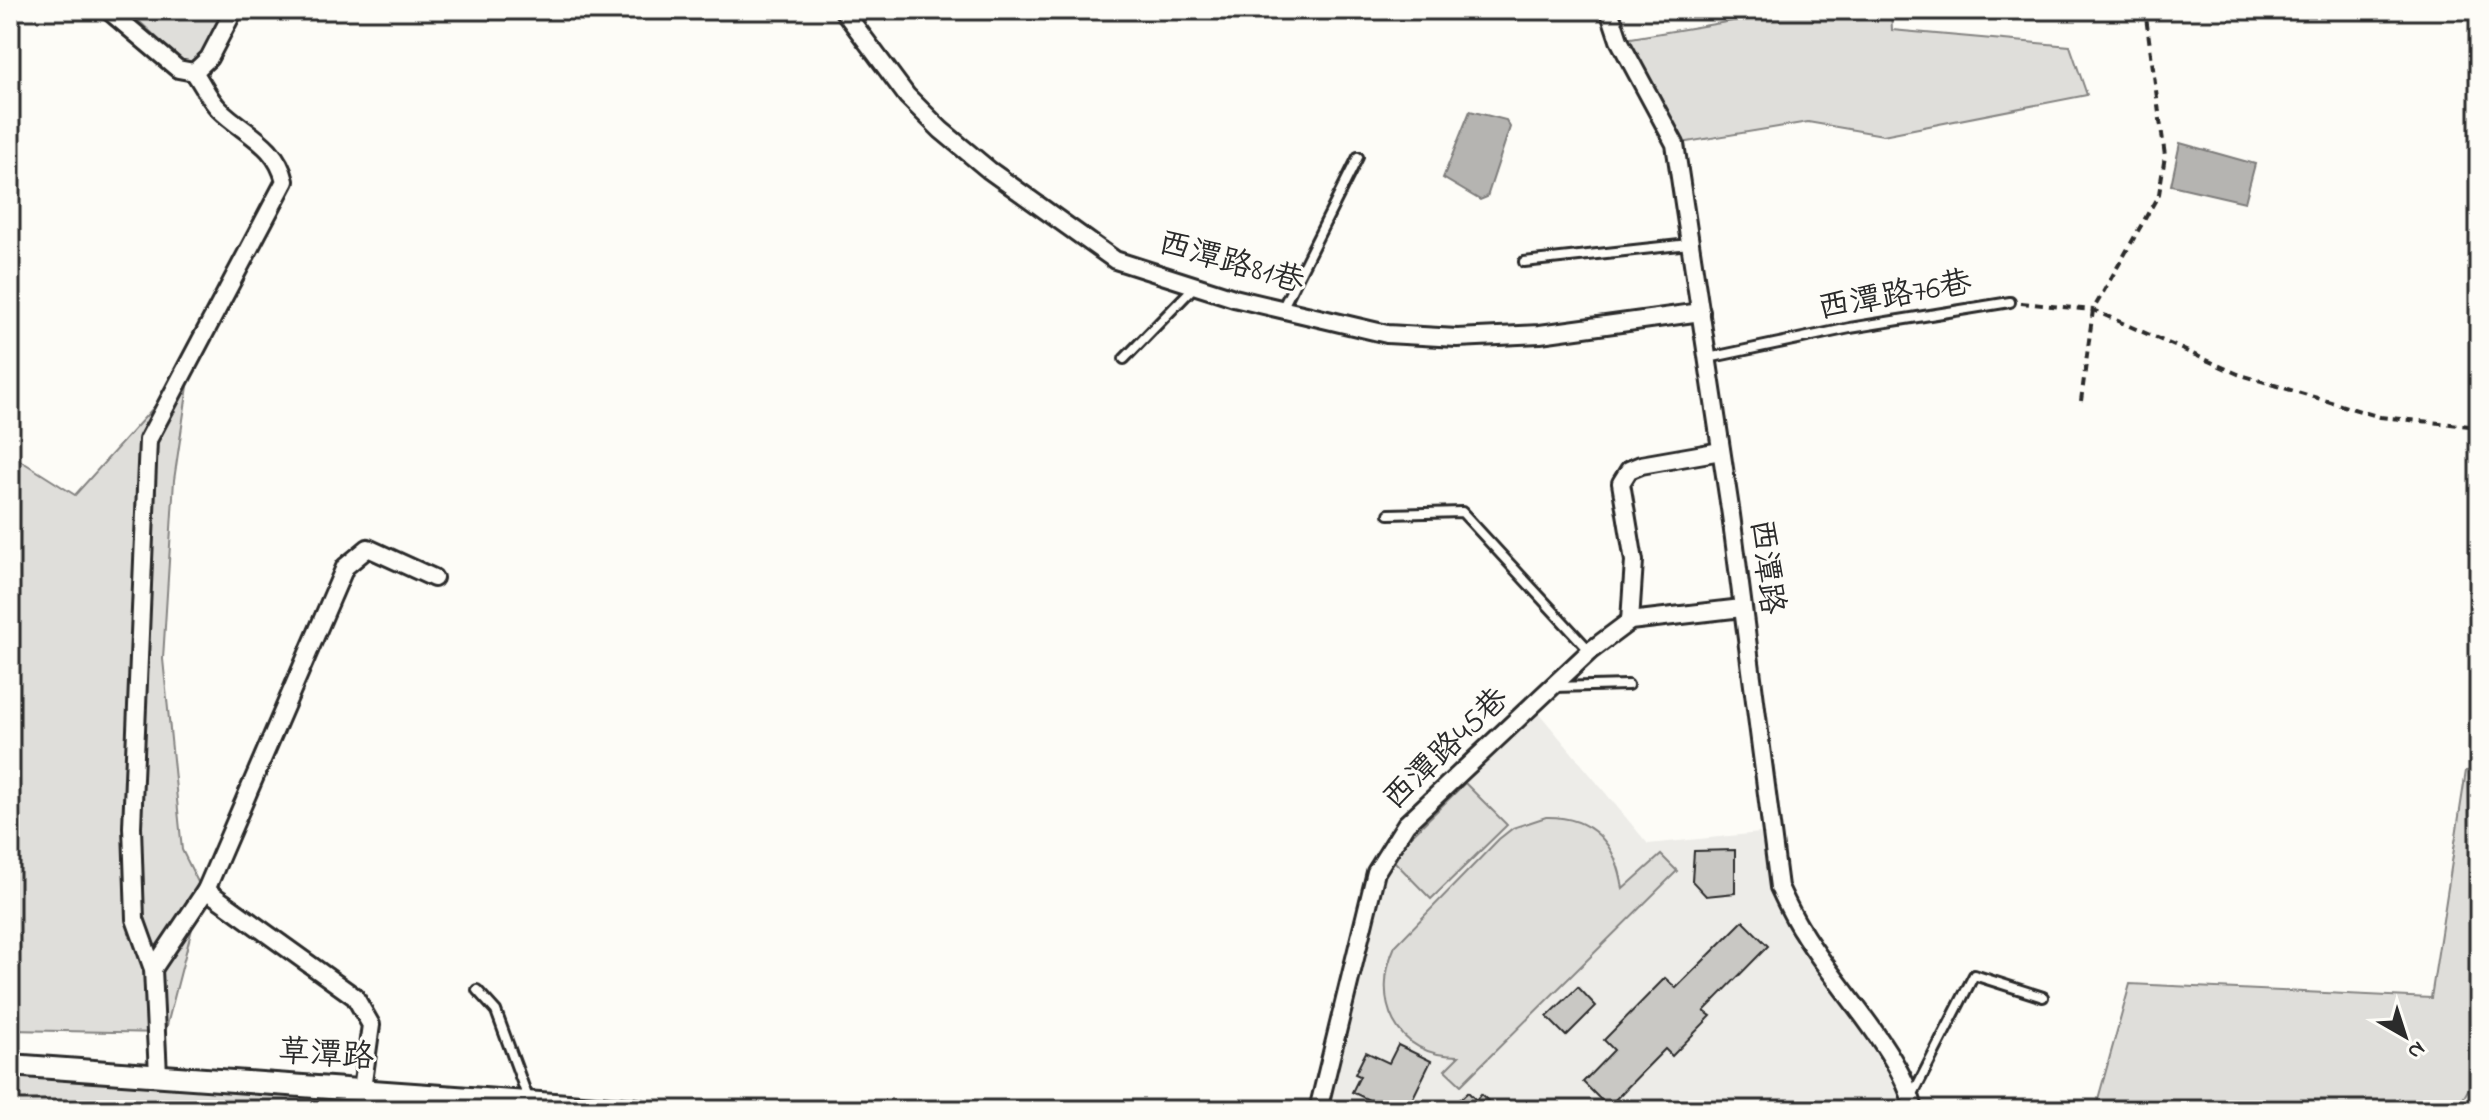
<svg xmlns="http://www.w3.org/2000/svg" width="2489" height="1120" viewBox="0 0 2489 1120" font-family="'Indie Flower','LXGW WenKai TC',sans-serif">
<style>
.built{fill:#edece8}
.green{fill:#dfdeda;stroke:#858482;stroke-width:2}
.water{fill:#b5b4b1;stroke:#7e7d7b;stroke-width:2}
.building{fill:#c9c8c4;stroke:#2b2b2b;stroke-width:2}
.lines{fill:none;stroke-linecap:round;stroke-linejoin:round}
.service-casing{stroke:#2b2b2b;stroke-width:14}
.minor-casing{stroke:#2b2b2b;stroke-width:22}
.tertiary-casing{stroke:#2b2b2b;stroke-width:26}
.path{stroke:#2b2b2b;stroke-width:4;stroke-dasharray:8 6;stroke-linecap:butt}
.service{stroke:#fdfcf7;stroke-width:8}
.minor{stroke:#fdfcf7;stroke-width:16}
.tertiary{stroke:#fdfcf7;stroke-width:20}
.labels{text-anchor:middle;dominant-baseline:central;stroke-width:6;stroke-linejoin:round;paint-order:stroke}
.street-label{font-size:32px;fill:#2b2b2b;stroke:#fdfcf7}
</style>
<rect width="100%" height="100%" fill="#fdfcf7"/>
<filter id="ink" filterUnits="userSpaceOnUse"><feTurbulence type="fractalNoise" baseFrequency=".0125" numOctaves="2"/><feDisplacementMap in="SourceGraphic" scale="16" xChannelSelector="R" yChannelSelector="G"/><feConvolveMatrix kernelMatrix="1 2 1 2 8 2 1 2 1" color-interpolation-filters="sRGB"/></filter>
<g filter="url(#ink)">
<polygon class="built" points="1533,706 1648,844 1760,833 1779,887 1917,1110 1318,1110 1376,872 1406,824"/>
<g class="green">
<polygon points="127,10 234,10 194,72"/>
<polygon points="1776,10 1891,10 1892,30 2070,46 2087,95 1883,135 1808,122 1675,144 1619,40 1774,14"/>
<polygon points="191,366 174,480 163,659 182,850 202,890 165,1033 10,1030 10,454 75,495"/>
<polygon points="2479,770 2479,1070 2457,1110 2095,1110 2130,984 2431,998 2466,771"/>
<polygon points="1465,783 1507,825 1431,899 1390,857"/>
<path d="M 1546,817 C 1592,816 1617,844 1623,889 L 1661,855 L 1677,871 L 1461,1085 L 1445,1070 L 1459,1056 C 1394,1057 1371,999 1395,946 L 1499,839 L 1513,828 Z"/>
<polygon points="10,1061 429,1094 425,1110 10,1110"/>
</g>
<g class="water">
<polygon points="1470,111 1506,120 1510,127 1487,197 1480,200 1443,178"/>
<polygon points="2180,143 2255,164 2245,202 2171,185"/>
</g>
<g class="building">
<polygon points="1735,850 1735,893 1706,896 1692,881 1694,851"/>
<polygon points="1743,921 1768,946 1704,1011 1711,1016 1672,1056 1665,1049 1608,1107 1583,1082 1614,1050 1604,1040 1665,978 1676,988"/>
<polygon points="1578,987 1596,1006 1566,1036 1547,1017"/>
<polygon points="1398,1045 1431,1061 1407,1110 1390,1110 1352,1092 1360,1076 1355,1074 1366,1052 1389,1063"/>
<polygon points="1468,1092 1476,1100 1481,1094 1497,1110 1449,1110"/>
</g>
<g class="lines">
<g class="service-casing">
<g id="service">
<polyline points="1524,262 1689,244"/>
<polyline points="1282,309 1358,157"/>
<polyline points="1708,358 1850,328 2010,302"/>
<polyline points="1124,359 1195,286"/>
<polyline points="1389,514 1462,512 1590,651"/>
<polyline points="1554,687 1628,685"/>
<polyline points="477,990 496,1011 529,1101"/>
<polyline points="1912,1096 1974,975 2043,997"/>
<polyline points="423,1110 429,1094"/>
</g>
</g>
<g class="minor-casing">
<g id="minor">
<polyline points="108,10 178,69 194,72 209,58 234,10"/>
<polyline points="843,10 907,96 941,130 989,170 1115,260 1234,298 1387,334 1457,338 1540,334 1701,312"/>
<path d="M 1609,10 L 1619,40 L 1675,144 L 1731,515 L 1779,887 C 1786,902 1793,917 1802,931 C 1832,982 1903,1054 1914,1110"/>
<polyline points="1630,621 1634,561 1621,483 1629,470 1641,465 1721,451"/>
<polyline points="206,890 355,997 371,1025 362,1089"/>
<polyline points="153,969 206,890 345,567 368,548 434,578"/>
<path d="M 158,1075 L 153,969 L 135,919 L 132,827 L 148,440 L 285,181 C 276,143 244,134 219,109 C 209,99 202,83 194,72"/>
<polyline points="1318,1110 1376,872 1406,824 1590,651 1630,621 1742,608"/>
</g>
</g>
<g class="tertiary-casing">
<polyline id="tertiary" points="10,1065 637,1110"/>
</g>
<g class="path">
<polyline points="2021,303 2093,310 2238,374 2380,417 2470,426 2479,439"/>
<polyline points="2081,401 2093,310 2159,194 2165,156 2145,10"/>
</g>
<use href="#service" class="service"/>
<use href="#minor" class="minor"/>
<use href="#tertiary" class="tertiary"/>
</g>
</g>
<g class="labels">
<g class="street-label">
<text transform="translate(1231 264) rotate(16)">西潭路81巷</text>
<text transform="translate(1895 297) rotate(-10)">西潭路76巷</text>
<text transform="translate(1765 567) rotate(83)">西潭路</text>
<text transform="translate(1447 750) rotate(-44)">西潭路45巷</text>
<text transform="translate(326 1056) rotate(4)">草潭路</text>
</g>
</g>
<rect width="2489" height="1120" fill="none" stroke="#fdfcf7" stroke-width="40"/>
<rect x="20" y="20" width="2449" height="1080" fill="none" stroke="#2b2b2b" stroke-width="3" filter="url(#ink)"/>
<g transform="translate(2405 1036) rotate(141)" stroke="#fdfcf7" stroke-width="6" paint-order="stroke">
<path d="M0-6L14 30L0 20L-14 30Z" fill="#2b2b2b"/>
<text y="-12" font-size="22" font-weight="bold" text-anchor="middle" fill="#2b2b2b">N</text>
</g>
</svg>
